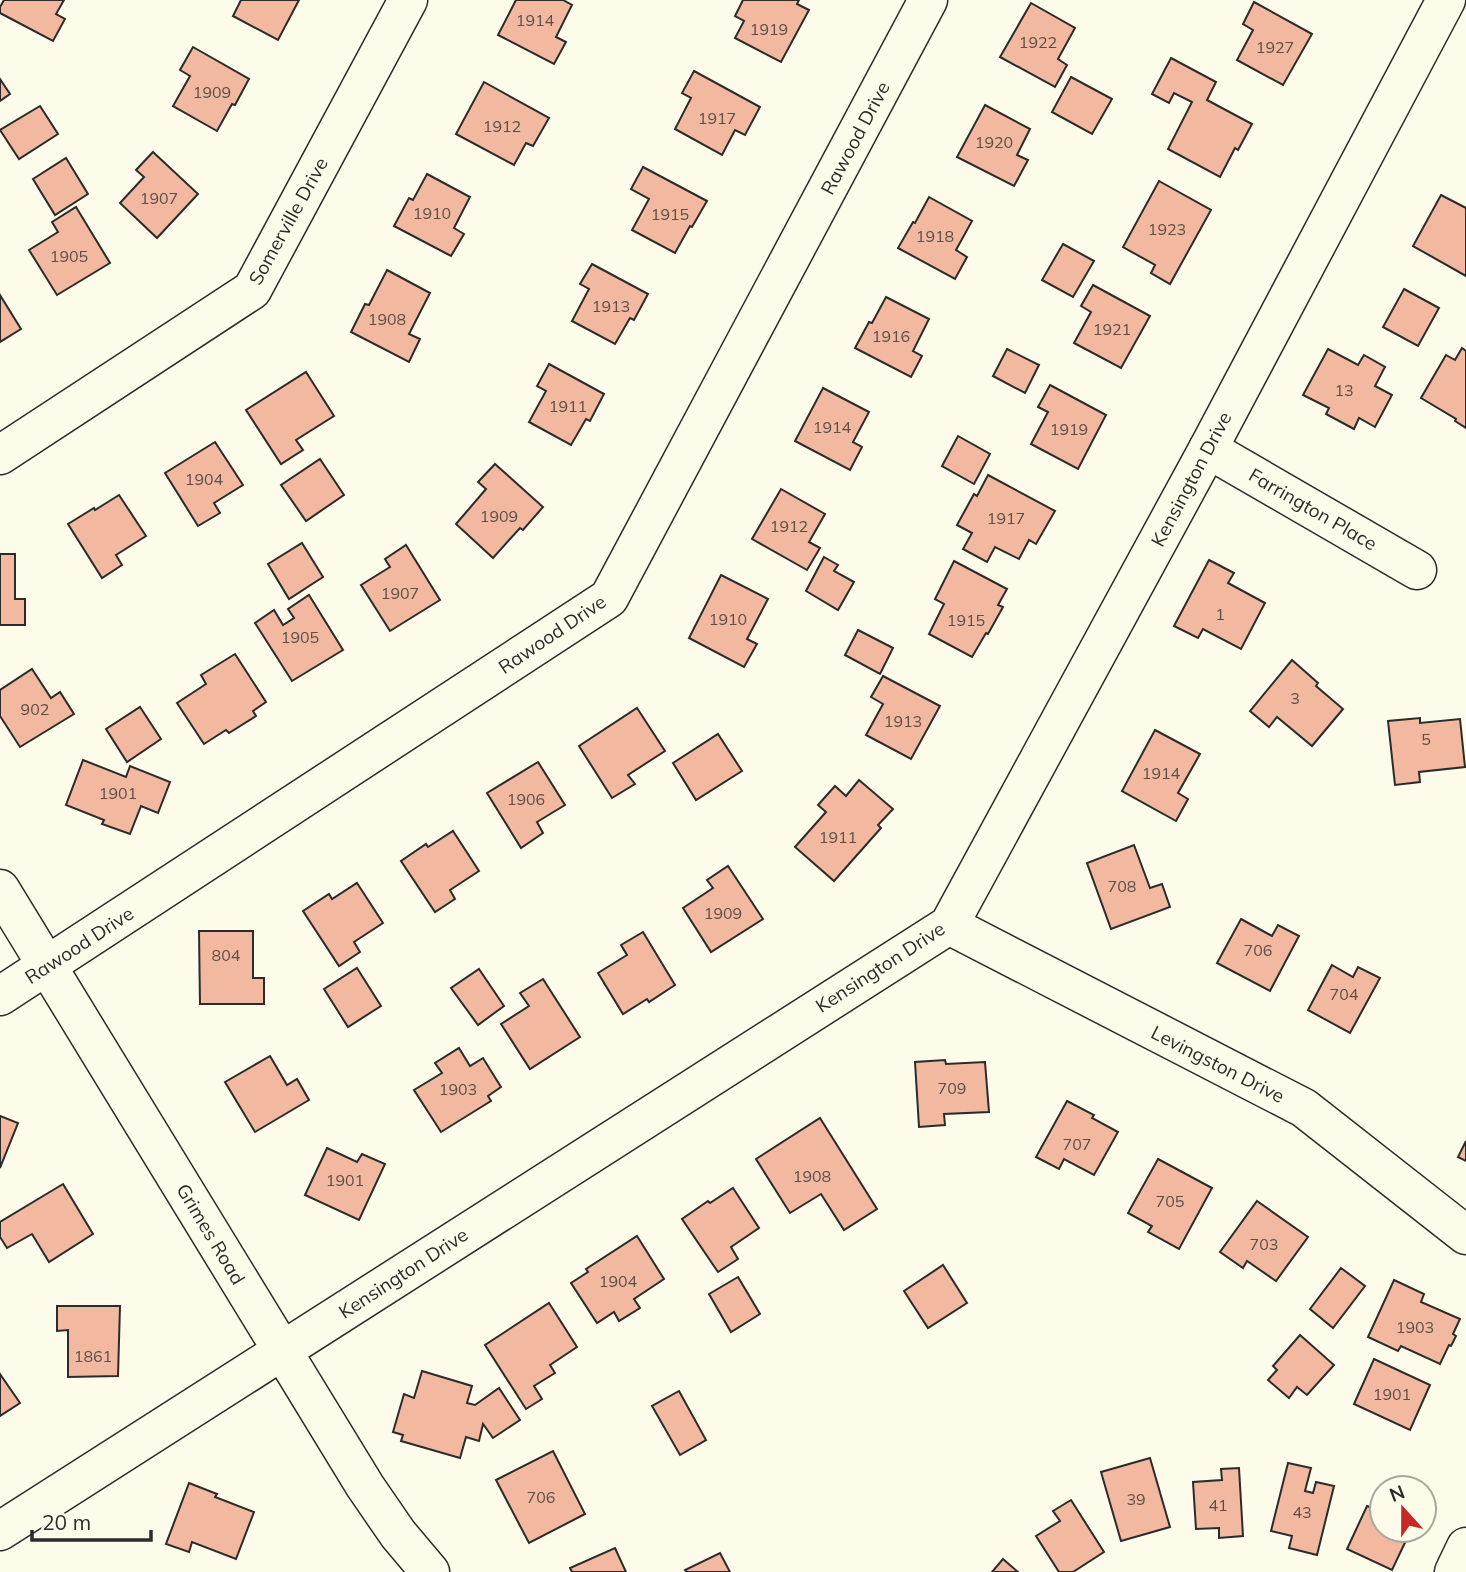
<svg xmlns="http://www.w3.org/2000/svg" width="1466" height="1572" viewBox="0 0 1466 1572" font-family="Mulish,sans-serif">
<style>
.building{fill:#f2b8a0;stroke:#2b2b2b;stroke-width:2}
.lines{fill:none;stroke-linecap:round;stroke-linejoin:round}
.minor-casing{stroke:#2b2b2b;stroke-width:41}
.minor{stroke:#fdfbea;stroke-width:38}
.labels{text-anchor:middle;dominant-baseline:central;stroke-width:5;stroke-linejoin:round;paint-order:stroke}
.number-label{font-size:16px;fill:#5d4e48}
.street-label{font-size:19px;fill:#2b2b2b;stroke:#fdfbea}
</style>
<rect width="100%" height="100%" fill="#fdfbea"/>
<g class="building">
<polygon points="4,0 64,0 56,14 65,19 53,41 0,13 0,7"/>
<polygon points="241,0 299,0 278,40 233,16"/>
<polygon points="516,0 563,0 572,5 556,37 566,42 554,64 498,35"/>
<polygon points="743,0 799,0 797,4 809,10 781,62 735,38 744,21 735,16"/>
<polygon points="1254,2 1312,34 1283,85 1237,60 1253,30 1243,24"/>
<polygon points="1031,3 1075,28 1058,59 1067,65 1055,87 1000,57"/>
<polygon points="193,47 249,79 235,105 232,104 217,131 173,106 190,76 180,70"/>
<polygon points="1171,58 1216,82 1207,100 1252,124 1238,150 1235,148 1220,177 1168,149 1192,102 1174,93 1169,103 1152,94"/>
<polygon points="694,71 760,107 745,135 735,130 722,155 675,129 691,98 682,93"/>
<polygon points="1071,77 1112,99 1092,134 1052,112"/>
<polygon points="0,79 10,94 0,101"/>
<polygon points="484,82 549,118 533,146 526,143 514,165 456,134"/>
<polygon points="985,105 1030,129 1017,155 1028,160 1014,186 957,157"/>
<polygon points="40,106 58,134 19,159 0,130"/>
<polygon points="153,152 198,194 157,238 120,203 144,177 136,170"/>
<polygon points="66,158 88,194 55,215 33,179"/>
<polygon points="643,167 707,201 692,227 690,226 675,253 632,230 649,199 631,189"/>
<polygon points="427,174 470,197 454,228 464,234 451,256 394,226 409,198 413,200"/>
<polygon points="1159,181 1211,210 1170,284 1151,273 1155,265 1123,247"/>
<polygon points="1441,195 1466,208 1466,276 1413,246"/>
<polygon points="929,197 972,221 956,250 967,257 955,279 898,248 913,222 915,223"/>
<polygon points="76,207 110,263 57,295 29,250 58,232 52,222"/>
<polygon points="1063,244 1094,261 1073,297 1042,280"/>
<polygon points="592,264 648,294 634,320 630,318 615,344 572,321 589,289 580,284"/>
<polygon points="387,270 430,293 409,334 420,339 409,362 351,332 365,304 369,305"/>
<polygon points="1093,285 1150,316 1121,368 1074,343 1091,312 1081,306"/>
<polygon points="1404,289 1439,308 1418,346 1383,327"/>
<polygon points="0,295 21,329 0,342"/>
<polygon points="886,297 929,319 913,351 922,356 911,377 855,348 869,322 872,323"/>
<polygon points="1462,348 1466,351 1466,428 1455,421 1456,419 1421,398 1446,355 1455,360"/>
<polygon points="1007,349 1039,365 1025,393 993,376"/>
<polygon points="1328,349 1358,365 1364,355 1385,367 1375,386 1392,395 1375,427 1359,418 1354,429 1326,414 1329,408 1303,395"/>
<polygon points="549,364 604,394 590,421 586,419 571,445 529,422 546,391 537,386"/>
<polygon points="306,372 334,416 296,440 303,450 281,464 246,410"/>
<polygon points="1050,385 1106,415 1078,469 1031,444 1048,412 1038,407"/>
<polygon points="823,388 869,412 853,442 862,447 850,470 795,441"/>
<polygon points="958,436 990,454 974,484 942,466"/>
<polygon points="215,442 243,485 214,503 220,513 198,526 165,473"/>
<polygon points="320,459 344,495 306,521 281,485"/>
<polygon points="495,464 543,507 523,530 520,528 493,558 456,524 486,489 478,482"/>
<polygon points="988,475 1055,511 1036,544 1029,540 1019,559 995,547 987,562 963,549 972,533 957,525 974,494 977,496"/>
<polygon points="781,489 825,514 809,542 820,548 807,570 752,539"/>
<polygon points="119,495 146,536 116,555 122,565 102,578 68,524 94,508 95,510"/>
<polygon points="302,543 323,577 289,599 268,564"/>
<polygon points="406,545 440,600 390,631 361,585 390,567 385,559"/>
<polygon points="0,554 15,554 15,599 25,599 25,625 0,625"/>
<polygon points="824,557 838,565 834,571 854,582 838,610 806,591"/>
<polygon points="1209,560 1234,573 1228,583 1265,603 1241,649 1203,629 1198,638 1174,626"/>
<polygon points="954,561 1007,589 998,605 1003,607 988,634 986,633 972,657 929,634 944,604 935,599"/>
<polygon points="721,575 768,599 747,639 757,644 744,667 689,638"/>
<polygon points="309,595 343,650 292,681 255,623 274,610 283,625 294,618 288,609"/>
<polygon points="858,630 893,648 880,674 845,655"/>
<polygon points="235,654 266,702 253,711 256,716 229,733 226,730 204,744 177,703 206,684 201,675"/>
<polygon points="1292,660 1318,683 1316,686 1343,709 1312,746 1277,717 1269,727 1250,711"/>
<polygon points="32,669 51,698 60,692 74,714 20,747 0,716 0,690"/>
<polygon points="883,676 940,706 911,759 866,735 883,704 871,697"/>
<polygon points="140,707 161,739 127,762 106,729"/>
<polygon points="637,708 665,751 628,775 635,784 612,798 579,746"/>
<polygon points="1420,718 1420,723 1460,719 1465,767 1419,772 1420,782 1395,785 1388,721"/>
<polygon points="1155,730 1200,754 1178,793 1188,799 1176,821 1122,791"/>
<polygon points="718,734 742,771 696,800 673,763"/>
<polygon points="83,760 126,777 130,766 170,782 158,813 141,806 130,834 102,824 104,820 66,805"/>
<polygon points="538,762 565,805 537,822 543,833 521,848 487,793"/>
<polygon points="859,780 893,809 878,825 881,828 834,881 795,847 826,812 818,805 835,786 846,796"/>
<polygon points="453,831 479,871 450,890 455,899 435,912 401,861 426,844 428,847"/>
<polygon points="1134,845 1150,888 1162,884 1170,907 1111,929 1087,863"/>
<polygon points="728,866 763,919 711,952 683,908 713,888 707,880"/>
<polygon points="357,883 383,923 354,942 360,952 339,966 303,911 329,894 332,899"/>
<polygon points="1241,919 1272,936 1278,925 1299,936 1270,991 1217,963"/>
<polygon points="199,931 253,931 253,978 264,978 264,1004 200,1004"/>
<polygon points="643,932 675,985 649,1002 647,999 623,1014 598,973 627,955 621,945"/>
<polygon points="1332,965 1353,977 1358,967 1380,978 1350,1033 1308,1010"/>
<polygon points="357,968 381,1006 348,1027 324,989"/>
<polygon points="479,969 504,1006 478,1025 451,988"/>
<polygon points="543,979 580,1037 530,1069 501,1024 529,1006 520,993"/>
<polygon points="459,1048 470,1066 483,1058 501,1087 488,1096 491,1101 441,1132 414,1090 442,1073 435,1063"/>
<polygon points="270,1056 287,1085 297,1079 309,1100 255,1132 225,1082"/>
<polygon points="945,1060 946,1064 985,1062 989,1112 944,1114 945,1125 919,1127 915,1062"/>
<polygon points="1067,1101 1094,1115 1092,1118 1118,1132 1094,1175 1064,1159 1059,1169 1036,1157"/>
<polygon points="0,1116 18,1123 0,1168"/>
<polygon points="820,1118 877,1209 844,1230 821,1194 790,1213 756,1159"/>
<polygon points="1466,1141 1466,1161 1458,1157"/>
<polygon points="327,1148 357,1162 362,1154 385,1164 359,1220 305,1195"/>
<polygon points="1158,1159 1212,1188 1179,1249 1148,1232 1152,1226 1128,1213"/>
<polygon points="63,1184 93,1234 49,1262 32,1234 7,1248 0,1237 0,1222"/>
<polygon points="733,1188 759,1228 731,1247 738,1259 718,1272 682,1219 708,1201 710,1203"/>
<polygon points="1257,1201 1308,1237 1276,1281 1247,1261 1243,1268 1220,1252"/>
<polygon points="637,1236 664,1279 634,1299 640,1308 619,1321 614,1312 597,1323 571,1283 588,1272 586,1269"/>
<polygon points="943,1265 967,1303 928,1328 904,1291"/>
<polygon points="1341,1268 1365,1286 1333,1328 1310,1309"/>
<polygon points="738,1277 760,1314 731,1332 709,1294"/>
<polygon points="1394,1280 1424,1294 1421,1302 1460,1319 1453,1334 1456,1336 1451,1346 1449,1345 1440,1364 1401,1346 1398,1351 1368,1337"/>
<polygon points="549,1303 577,1347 550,1365 555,1373 534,1386 542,1399 526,1409 485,1345"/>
<polygon points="57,1306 120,1306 118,1376 68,1377 68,1330 57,1331"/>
<polygon points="1300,1335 1334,1365 1307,1395 1297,1387 1289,1398 1268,1380 1277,1370 1273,1366"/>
<polygon points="1374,1359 1430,1385 1410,1430 1354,1404"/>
<polygon points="422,1371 472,1386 467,1403 475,1405 499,1388 520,1420 493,1438 483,1424 479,1441 466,1437 460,1458 401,1441 403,1435 393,1432 404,1394 414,1398"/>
<polygon points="0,1374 20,1403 0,1416"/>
<polygon points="679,1391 706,1440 680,1455 652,1406"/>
<polygon points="553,1451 585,1514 529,1543 496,1480"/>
<polygon points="1150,1458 1170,1527 1121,1541 1101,1472"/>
<polygon points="1288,1463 1311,1468 1305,1491 1313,1493 1316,1482 1334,1486 1317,1555 1289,1548 1292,1536 1271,1531"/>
<polygon points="1239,1468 1243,1536 1219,1538 1219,1528 1196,1529 1193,1482 1222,1480 1221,1469"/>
<polygon points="189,1483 217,1494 215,1497 254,1512 236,1559 192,1542 189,1552 166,1544"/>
<polygon points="1071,1500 1104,1552 1073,1572 1059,1572 1036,1536 1060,1521 1053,1511"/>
<polygon points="1367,1506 1382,1512 1382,1530 1411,1530 1392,1570 1347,1549"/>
<polygon points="615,1548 626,1572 572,1572 570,1568"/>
<polygon points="720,1553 730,1572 687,1572 685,1570"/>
<polygon points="1003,1559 1018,1572 992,1572"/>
</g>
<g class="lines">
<g class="minor-casing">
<g id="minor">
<polyline points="1208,449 1417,570"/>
<polyline points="0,455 252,290 408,0"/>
<polyline points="0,889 365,1486 398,1534 430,1572"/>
<polyline points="949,925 1304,1108 1466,1235"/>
<polyline points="0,996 609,598 928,0"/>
<polyline points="0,1531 949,925 1208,449 1446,0"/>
<polyline points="1454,1572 1466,1547"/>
</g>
</g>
<use href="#minor" class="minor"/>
</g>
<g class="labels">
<g class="number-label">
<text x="535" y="20">1914</text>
<text x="769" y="29">1919</text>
<text x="1038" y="42">1922</text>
<text x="1275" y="47">1927</text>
<text x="212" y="92">1909</text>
<text x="717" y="118">1917</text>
<text x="502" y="126">1912</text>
<text x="994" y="142">1920</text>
<text x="159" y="198">1907</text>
<text x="432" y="213">1910</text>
<text x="670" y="214">1915</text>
<text x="1167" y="229">1923</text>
<text x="935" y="236">1918</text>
<text x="69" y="256">1905</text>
<text x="611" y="306">1913</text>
<text x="387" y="319">1908</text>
<text x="1112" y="329">1921</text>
<text x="891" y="336">1916</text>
<text x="1344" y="390">13</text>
<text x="568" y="406">1911</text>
<text x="832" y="427">1914</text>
<text x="1069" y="429">1919</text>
<text x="204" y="479">1904</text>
<text x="499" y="516">1909</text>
<text x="1006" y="518">1917</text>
<text x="789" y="526">1912</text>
<text x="400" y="593">1907</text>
<text x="1220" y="614">1</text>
<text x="728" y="619">1910</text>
<text x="966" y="620">1915</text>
<text x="300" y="637">1905</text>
<text x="1295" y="698">3</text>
<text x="35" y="709">902</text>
<text x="903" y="721">1913</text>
<text x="1426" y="739">5</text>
<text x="1161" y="773">1914</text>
<text x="118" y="793">1901</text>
<text x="526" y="799">1906</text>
<text x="838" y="837">1911</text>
<text x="1122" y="886">708</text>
<text x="723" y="913">1909</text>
<text x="1258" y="950">706</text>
<text x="226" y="955">804</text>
<text x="1344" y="994">704</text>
<text x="952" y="1088">709</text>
<text x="458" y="1089">1903</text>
<text x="1077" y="1144">707</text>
<text x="812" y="1176">1908</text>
<text x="345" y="1180">1901</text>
<text x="1170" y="1201">705</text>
<text x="1264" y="1244">703</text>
<text x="618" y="1281">1904</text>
<text x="1415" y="1327">1903</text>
<text x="93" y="1356">1861</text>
<text x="1392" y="1394">1901</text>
<text x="541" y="1497">706</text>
<text x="1136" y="1499">39</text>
<text x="1218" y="1505">41</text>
<text x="1302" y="1512">43</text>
</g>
<g class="street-label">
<text transform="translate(855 138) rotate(-62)">Rawood Drive</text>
<text transform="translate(288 221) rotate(-61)">Somerville Drive</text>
<text transform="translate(1191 479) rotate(-62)">Kensington Drive</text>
<text transform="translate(1313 509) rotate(30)">Farrington Place</text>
<text transform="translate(552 634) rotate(-34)">Rawood Drive</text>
<text transform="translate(79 945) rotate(-33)">Rawood Drive</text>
<text transform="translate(880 967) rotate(-33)">Kensington Drive</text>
<text transform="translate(1218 1064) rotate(27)">Levingston Drive</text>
<text transform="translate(211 1234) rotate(59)">Grimes Road</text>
<text transform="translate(403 1273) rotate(-33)">Kensington Drive</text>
</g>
</g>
<g transform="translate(1403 1509) rotate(339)"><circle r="33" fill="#fdfbea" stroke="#a9a89e" stroke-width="2"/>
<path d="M0-5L12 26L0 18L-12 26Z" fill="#c62828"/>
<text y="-10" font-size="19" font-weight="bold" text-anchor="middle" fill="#2b2b2b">N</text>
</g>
<path d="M32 1530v10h119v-10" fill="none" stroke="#2b2b2b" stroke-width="3.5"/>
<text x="42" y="1530" font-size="21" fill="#2b2b2b" stroke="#fdfbea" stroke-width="5" paint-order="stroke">20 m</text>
</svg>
